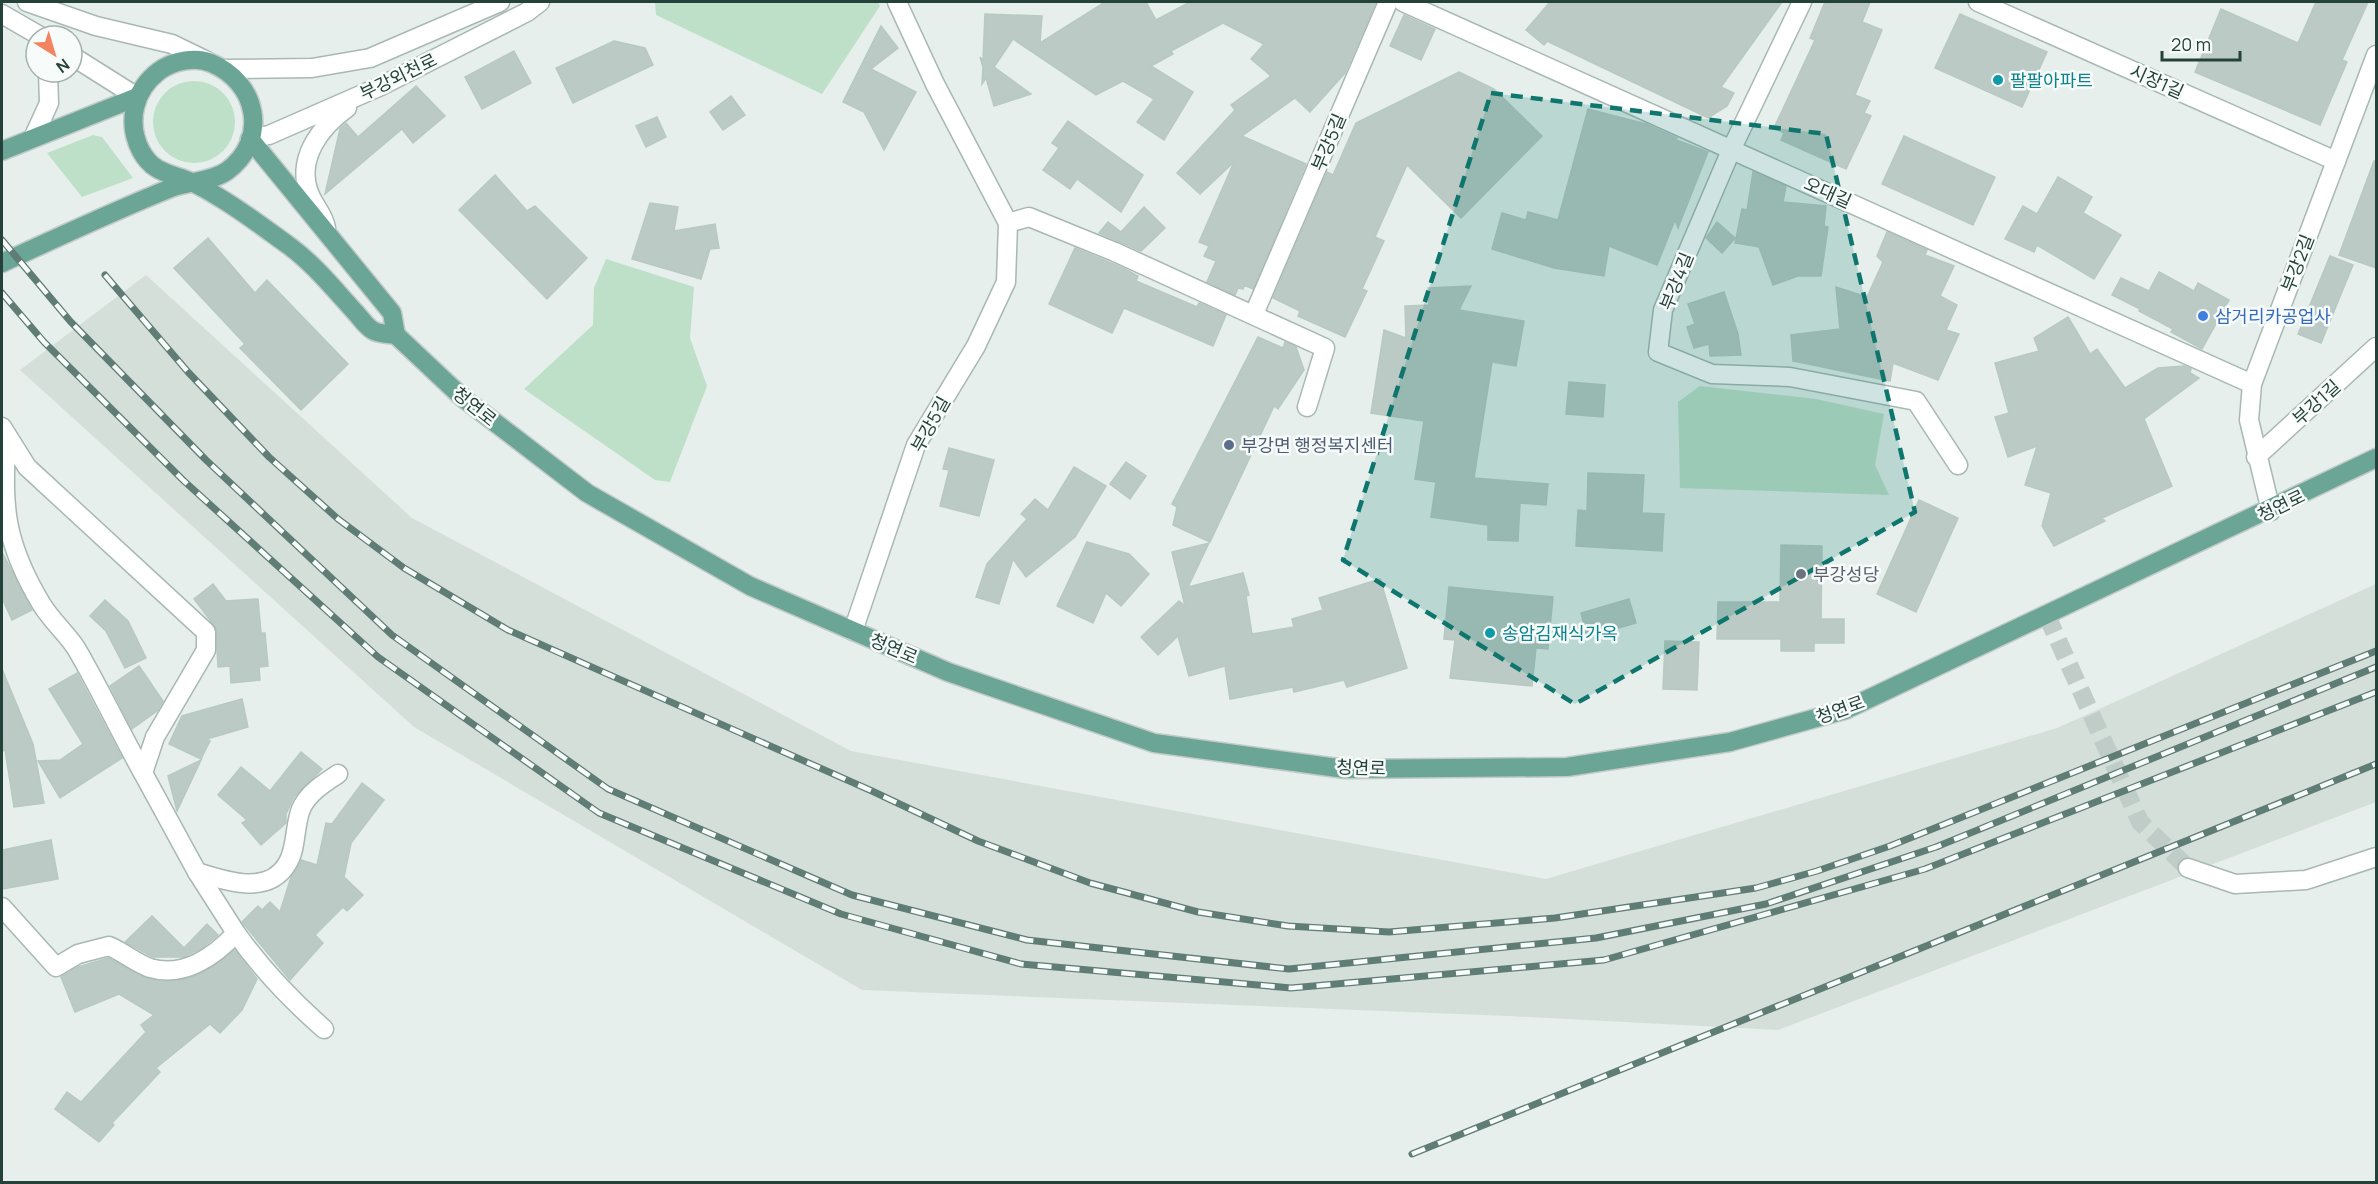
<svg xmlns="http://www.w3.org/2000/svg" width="2378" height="1184" viewBox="0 0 2378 1184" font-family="Manrope,'Noto Sans KR',sans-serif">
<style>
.built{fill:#d4dfda}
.green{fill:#bfe0c8}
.building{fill:#bbcac4;stroke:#b8c9c2;stroke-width:1.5}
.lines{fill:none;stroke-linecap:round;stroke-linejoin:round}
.minor-tunnel{stroke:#bfccc8;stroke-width:18;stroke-dasharray:18 9;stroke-linecap:butt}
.minor-casing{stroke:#a8b8b2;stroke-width:21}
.major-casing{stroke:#c2cac8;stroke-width:21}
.minor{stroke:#fff;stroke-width:18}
.major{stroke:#6aa596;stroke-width:18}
.rail-casing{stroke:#5f7d75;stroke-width:7}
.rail{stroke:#f7fbf9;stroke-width:4.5;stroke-dasharray:14;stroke-linecap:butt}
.marked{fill:#0f766e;fill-opacity:0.2;stroke:#0f766e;stroke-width:4.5;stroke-dasharray:12 8;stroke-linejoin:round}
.culture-dot{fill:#0f9aa8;stroke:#f7fbf9;stroke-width:2}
.shop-dot{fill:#3f7fe0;stroke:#f7fbf9;stroke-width:2}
.service-dot{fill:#5c6f8a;stroke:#f7fbf9;stroke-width:2}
.worship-dot{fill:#6b7280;stroke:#f7fbf9;stroke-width:2}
.labels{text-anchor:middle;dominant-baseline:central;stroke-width:5;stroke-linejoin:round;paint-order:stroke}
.street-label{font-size:18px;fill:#24423a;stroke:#f7fbf9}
.culture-label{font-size:18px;fill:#0d838f;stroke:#f7fbf9;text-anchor:start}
.shop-label{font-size:18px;fill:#366cbe;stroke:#f7fbf9;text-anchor:start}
.service-label{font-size:18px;fill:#4e5e75;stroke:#f7fbf9;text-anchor:start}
.worship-label{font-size:18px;fill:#5b616d;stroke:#f7fbf9;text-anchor:start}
</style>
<rect width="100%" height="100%" fill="#e6efeb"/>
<polygon class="built" points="146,275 412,518 851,751 1546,879 2057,728 2376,584 2376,802 1778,1030 1508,1016 862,990 414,727 20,370"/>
<g class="green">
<polygon points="655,2 878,2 880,6 822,94 656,15"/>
<circle cx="194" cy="122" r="41"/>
<polygon points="93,135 102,137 133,178 82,197 47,153"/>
<polygon points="606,259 694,287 690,338 707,386 670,482 655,480 524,389 593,325 594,288"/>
<polygon points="1700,386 1816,399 1884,414 1875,465 1889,495 1680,488 1678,402"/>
</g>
<g class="building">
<polygon points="1105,2 1146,2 1156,20 1190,2 1376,2 1345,73 1310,112 1295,98 1242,136 1306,164 1253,289 1244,285 1243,289 1238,288 1235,295 1207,282 1216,261 1204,256 1209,246 1199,242 1234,162 1200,194 1177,173 1235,110 1231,105 1271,76 1251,59 1264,44 1223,23 1171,51 1173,54 1151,66 1193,92 1164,140 1137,122 1154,99 1123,81 1096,95 1013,39 994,67 1031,94 994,106 986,78 982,84 983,67 980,57 983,60 985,14 1042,16 1040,43"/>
<polygon points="1550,2 1782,2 1721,87 1734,93 1727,106 1708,118 1547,41 1544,45 1526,30"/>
<polygon points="1825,2 1870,2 1862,22 1882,30 1855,95 1870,101 1864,113 1871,116 1846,169 1781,140 1784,133 1774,128 1815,40 1810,38"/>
<polygon points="2316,2 2368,2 2342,60 2347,62 2320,125 2195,72 2221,9 2298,43"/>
<polygon points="1960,14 2047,52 2022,107 1935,68"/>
<polygon points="1404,15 1435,29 1421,60 1390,46"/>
<polygon points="881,26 898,48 871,69 916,92 884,150 864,112 843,102"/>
<polygon points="614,41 645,48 653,65 573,103 556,68"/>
<polygon points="514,51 531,83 482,109 465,77"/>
<polygon points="1459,72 1494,89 1542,136 1461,218 1407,165 1375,237 1384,241 1362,289 1367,291 1345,337 1298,316 1300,311 1273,298 1327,172 1333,175 1356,123"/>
<polygon points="416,86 445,116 413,143 402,129 325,194 340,129 346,123 358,137"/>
<polygon points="731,96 745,115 723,130 710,112"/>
<polygon points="1588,109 1646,124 1677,138 1674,139 1708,152 1678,228 1675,220 1657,265 1609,246 1604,276 1554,268 1492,249 1502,213 1526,220 1528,212 1558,220"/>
<polygon points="657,117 666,137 646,147 636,126"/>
<polygon points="1068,121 1143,175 1121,212 1077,179 1070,189 1043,170 1059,148 1052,143"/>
<polygon points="1904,136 1995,177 1973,225 1882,184"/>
<polygon points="2374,161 2376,161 2376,268 2339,255"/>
<polygon points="1753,172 1786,186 1783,202 1826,206 1824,226 1828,227 1821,276 1798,276 1773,285 1759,247 1735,243 1742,209 1747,210"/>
<polygon points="495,175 527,211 535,206 587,258 547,299 459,210"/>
<polygon points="2058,177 2092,197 2083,213 2121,235 2094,279 2037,245 2034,252 2005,239 2023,206 2037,214"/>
<polygon points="650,203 678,207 674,231 715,224 719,248 710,249 701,279 632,259"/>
<polygon points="1144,207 1165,228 1141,251 1099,233 1108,222 1121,232"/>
<polygon points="1717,222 1735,238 1722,253 1706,238"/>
<polygon points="1887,232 1927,250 1925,255 1954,266 1940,296 1957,305 1946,330 1959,334 1938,380 1893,363 1890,381 1793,361 1791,335 1840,329 1836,287 1867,297 1883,262 1877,256"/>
<polygon points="208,238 255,293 267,280 348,364 301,410 240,348 245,344 174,268"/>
<polygon points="1075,248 1123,268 1138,276 1136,281 1197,307 1199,303 1226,315 1213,346 1124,308 1112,333 1049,304"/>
<polygon points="2330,256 2353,265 2321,343 2298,334"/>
<polygon points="2159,272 2194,291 2198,283 2229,300 2202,349 2171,332 2173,329 2139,311 2140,309 2112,295 2121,278 2149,291"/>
<polygon points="1471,286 1459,310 1524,321 1516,366 1492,362 1474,478 1548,484 1546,505 1520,503 1518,541 1488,540 1488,525 1431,517 1436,482 1415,479 1424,421 1371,413 1384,330 1406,338 1405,306 1429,305 1428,288"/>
<polygon points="1724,292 1738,334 1741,355 1710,356 1709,344 1694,348 1687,327 1695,324 1688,304"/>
<polygon points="2068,317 2090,354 2097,349 2125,388 2158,368 2184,366 2191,369 2190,373 2199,378 2144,419 2172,486 2102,518 2105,521 2054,546 2042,526 2051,493 2025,485 2037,446 2008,457 1995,417 2009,413 1995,363 2039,351 2034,338"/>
<polygon points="1258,337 1283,348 1285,342 1296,347 1304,370 1278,409 1274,406 1210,542 1173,525 1177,507 1172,504"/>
<polygon points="1569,382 1605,385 1603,417 1566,414"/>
<polygon points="949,448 994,460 979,516 940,506 949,470 943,469"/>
<polygon points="1126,462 1146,476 1130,499 1110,484"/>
<polygon points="1074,467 1106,486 1075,537 1026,577 1013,559 999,604 976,597 987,564 1027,519 1021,514 1035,499 1048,510"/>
<polygon points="1588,473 1644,475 1642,513 1664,514 1662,551 1576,546 1578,510 1587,511"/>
<polygon points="1919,500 1958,518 1916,612 1877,594"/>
<polygon points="1087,542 1129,554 1149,574 1121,606 1106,593 1093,623 1057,606"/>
<polygon points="1209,543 1188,587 1243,573 1249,595 1246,596 1252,634 1294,627 1292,619 1323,610 1319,598 1380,579 1407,668 1347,687 1344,680 1294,692 1293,687 1230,699 1225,666 1189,676 1178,636 1158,655 1141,637 1179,601 1185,606 1172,552"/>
<polygon points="1781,545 1822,546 1821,619 1844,619 1844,643 1814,643 1814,651 1781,651 1781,639 1717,639 1718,602 1780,602"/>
<polygon points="2,552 32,610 12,620 2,598"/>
<polygon points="213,584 226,601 258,599 261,633 265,633 268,666 259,667 260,680 231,683 230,666 218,667 216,628 194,599"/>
<polygon points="1449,587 1553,597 1548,649 1536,648 1532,686 1450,678 1455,640 1444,639"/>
<polygon points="1629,599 1636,623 1587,637 1581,613"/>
<polygon points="105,600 128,621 146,658 125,668 106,631 90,616"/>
<polygon points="1665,641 1699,642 1697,690 1663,689"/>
<polygon points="139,666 163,701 157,711 132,729 110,686"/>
<polygon points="2,669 33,744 44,803 14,807 5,750 2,751"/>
<polygon points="77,673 122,758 60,798 38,761 60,760 83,744 49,689"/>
<polygon points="242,699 248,727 207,739 210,741 201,759 169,744 182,716"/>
<polygon points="301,752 322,769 294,797 286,814 286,823 261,845 242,823 247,820 218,795 241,767 270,791"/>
<polygon points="201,760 177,811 168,776"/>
<polygon points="362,783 384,800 351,843 344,877 363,895 347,911 343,907 315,935 323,943 290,980 242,922 258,906 262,910 270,902 280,912 291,877 301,860 317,865 326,823 332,824"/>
<polygon points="51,840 58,879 2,889 2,850"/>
<polygon points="152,916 184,948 207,924 218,935 202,948 183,957 153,957 125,942"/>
<polygon points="235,950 257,979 242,1010 220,1033 210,1024 156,1068 160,1072 112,1123 114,1125 99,1142 55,1109 67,1092 81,1102 146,1032 141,1025 154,1015 119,994 75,1012 61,977 78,967 108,958 146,978 177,981 202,973"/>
</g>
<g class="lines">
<polyline class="minor-tunnel" points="2047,616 2140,822 2188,868"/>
<g class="minor-casing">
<g id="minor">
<polyline points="27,2 96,26 172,44 207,61"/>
<polyline points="1403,2 2252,384"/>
<polyline points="1802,2 1732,148 1663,310 1658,352 1712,374 1790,377 1916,401 1958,465"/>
<polyline points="1978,2 2336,161"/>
<polyline points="2,14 40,36"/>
<polyline points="72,56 137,97"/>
<polyline points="226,69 312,68 370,58 500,2"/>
<polyline points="33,138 49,103 48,72"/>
<polyline points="250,139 269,135 381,86 527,12 540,2"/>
<polyline points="1008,223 1029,217 1115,252 1325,348 1307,407"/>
<path d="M 326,228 C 324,215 315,207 310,195 C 295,160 320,127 347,108"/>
<polyline points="1254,314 1388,2"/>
<path d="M 2,427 L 27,467 L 206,632 L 206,650 L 155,737 L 143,773 C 120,732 100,689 76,648 C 66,633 52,621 42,605 C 5,544 1,506 7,436"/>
<polyline points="2256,457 2376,347"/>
<polyline points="2271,511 2249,420 2252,384 2376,55"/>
<polyline points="853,631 916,445 976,346 1006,282 1008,223 935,84 897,2"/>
<path d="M 143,773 L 197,872 C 225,881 268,896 287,864 C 297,849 294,826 301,809 C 307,794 324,783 338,774"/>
<polyline points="2188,868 2235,884 2306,880 2376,857"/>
<path d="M 2,907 L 56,967 L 78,954 L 109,946 C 123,952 136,963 150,968 C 183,978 214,957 236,933 L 197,872"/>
<path d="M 236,933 C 262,970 290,999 324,1029"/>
</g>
</g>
<g class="major-casing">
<g id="major">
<polyline points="250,139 392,313 396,335"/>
<polyline points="2,151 137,97"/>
<path d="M 2,263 C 58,237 114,211 171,188 C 189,181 211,182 227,171 C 270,139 257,82 211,63 C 195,56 173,61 159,71 C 134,90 126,122 141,151 C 153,173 169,173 189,181 C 201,186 214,194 225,201 C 246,214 267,230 288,245 C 313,263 334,289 355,312 C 360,317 367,328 374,331 C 380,334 390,334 396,335"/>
<polyline points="396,335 463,398 587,493 750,586 948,672 1154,743 1345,769 1567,767 1730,742 1845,710 2376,458"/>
</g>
</g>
<use href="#minor" class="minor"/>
<use href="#major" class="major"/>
<g class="rail-casing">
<g id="rail">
<polyline points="2,240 70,321 206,460 392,635 608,789 852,895 1027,940 1289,969 1596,938 1766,904 1936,847 2376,667"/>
<polyline points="105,275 188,372 269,457 338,519 404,568 508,630 872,791 978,841 1090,883 1198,912 1288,926 1389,932 1555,918 1756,888 1817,871 1890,846 2376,651"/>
<polyline points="2,293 44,342 184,481 378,657 599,813 841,914 1021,964 1291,988 1604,960 1925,869 2376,692"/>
<polyline points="1412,1154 2376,764"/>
</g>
</g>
<use href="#rail" class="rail"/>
</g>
<path class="marked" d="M 1491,93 L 1826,134 L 1915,512 L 1575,704 L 1343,560 Z"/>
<g class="culture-dot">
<circle cx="1998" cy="80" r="6"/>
<circle cx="1490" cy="633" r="6"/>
</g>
<circle class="shop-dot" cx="2203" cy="316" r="6"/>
<circle class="service-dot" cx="1229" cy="445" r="6"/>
<circle class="worship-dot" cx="1801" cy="574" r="6"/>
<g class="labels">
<g class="street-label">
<text transform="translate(398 76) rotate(-26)">부강외천로</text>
<text transform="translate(2157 81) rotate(24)">시장1길</text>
<text transform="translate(1328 142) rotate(-67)">부강5길</text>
<text transform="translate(1828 192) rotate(24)">오대길</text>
<text transform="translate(2297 263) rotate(-69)">부강2길</text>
<text transform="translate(1676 281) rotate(-68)">부강4길</text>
<text transform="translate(2316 402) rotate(-42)">부강1길</text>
<text transform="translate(475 406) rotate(39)">청연로</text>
<text transform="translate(930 424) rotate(-61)">부강5길</text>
<text transform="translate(2281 505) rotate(-26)">청연로</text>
<text transform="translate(894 648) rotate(23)">청연로</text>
<text transform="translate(1840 709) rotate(-20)">청연로</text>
<text transform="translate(1361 767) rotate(2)">청연로</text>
</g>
<g class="culture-label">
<text x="2010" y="80">팔팔아파트</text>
<text x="1502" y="633">송암김재식가옥</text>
</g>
<g class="shop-label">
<text x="2215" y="316">삼거리카공업사</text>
</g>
<g class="service-label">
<text x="1241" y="445">부강면 행정복지센터</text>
</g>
<g class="worship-label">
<text x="1813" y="574">부강성당</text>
</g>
</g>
<rect width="2378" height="1184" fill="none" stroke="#24423a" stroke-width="6"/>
<g transform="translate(54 54) rotate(143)"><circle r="28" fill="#f7fbf9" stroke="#a3b1ad" stroke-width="1.5"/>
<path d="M0-4.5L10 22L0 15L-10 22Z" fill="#f4845f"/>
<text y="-9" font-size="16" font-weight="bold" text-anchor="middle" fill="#24423a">N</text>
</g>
<path d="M2162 51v9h78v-9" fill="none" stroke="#24423a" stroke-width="3"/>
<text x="2171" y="51" font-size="18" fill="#24423a" stroke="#f7fbf9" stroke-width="4.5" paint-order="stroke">20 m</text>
</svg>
